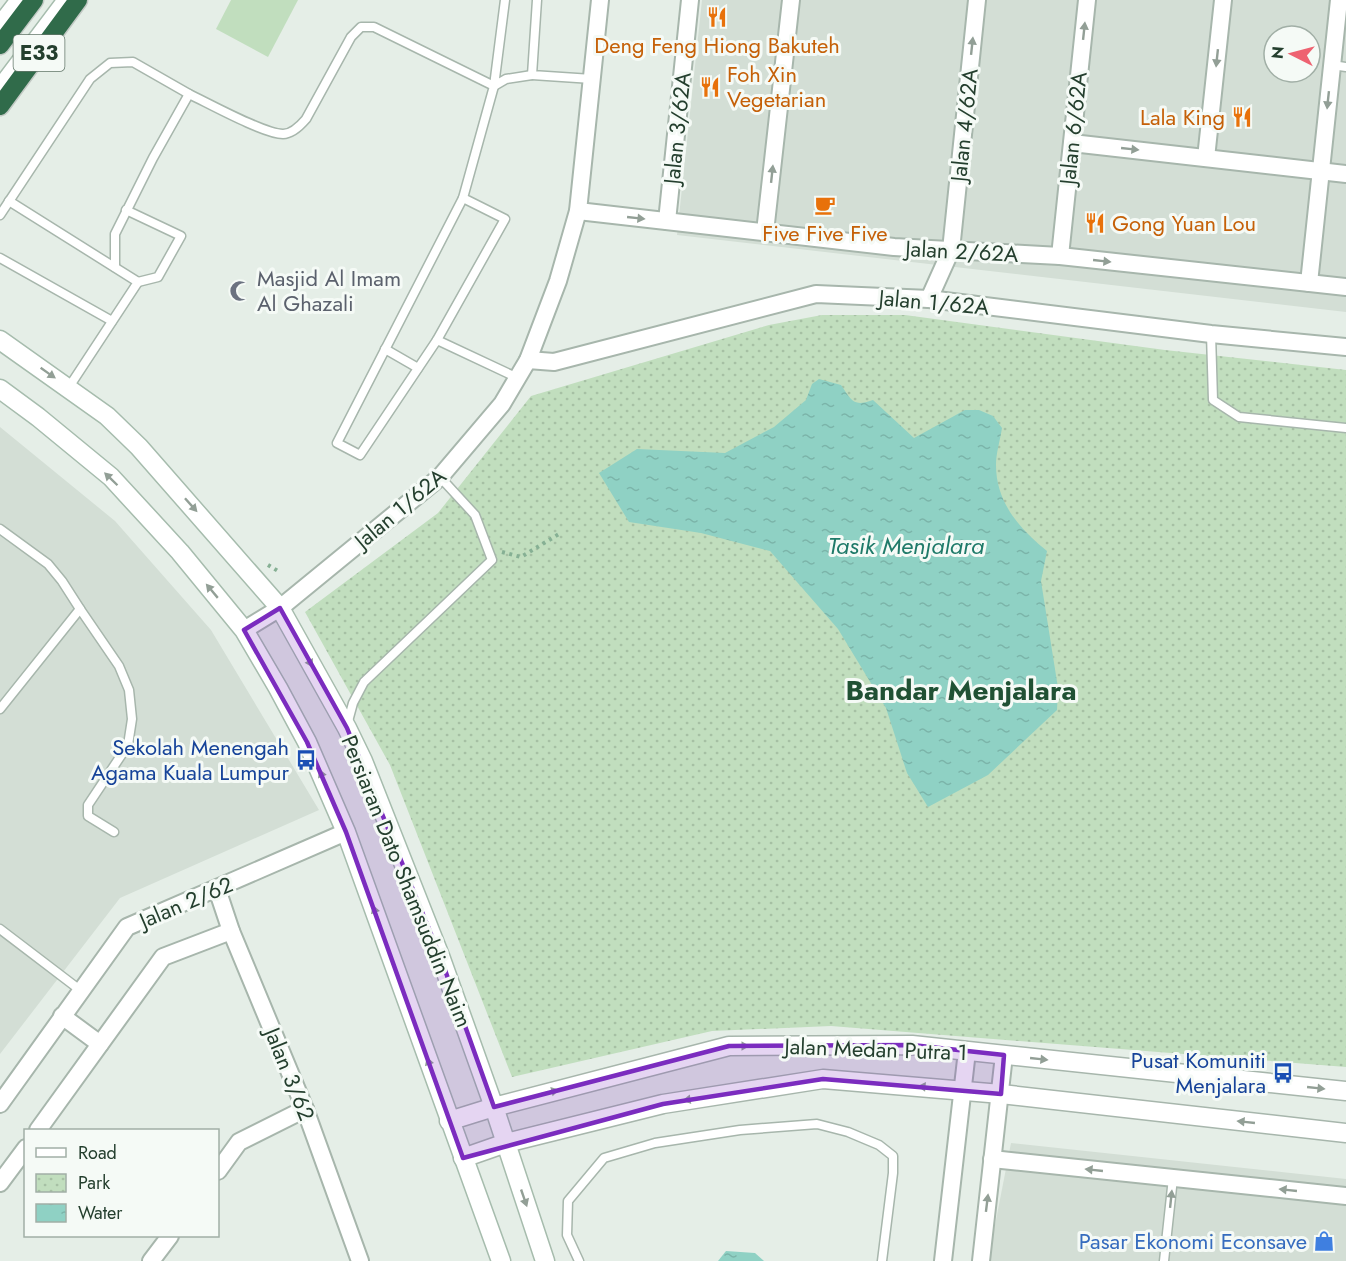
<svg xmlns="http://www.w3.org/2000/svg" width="1346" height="1261" viewBox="0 0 1346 1261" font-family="Jost,sans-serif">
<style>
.built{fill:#d3ded5;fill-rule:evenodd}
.park{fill:url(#park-dots)}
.pitch{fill:#c1debe}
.water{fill:url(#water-ripples)}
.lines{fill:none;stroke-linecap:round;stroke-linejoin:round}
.service-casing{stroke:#a7b6ac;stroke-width:11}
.minor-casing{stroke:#a7b6ac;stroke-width:20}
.tertiary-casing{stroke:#a7b6ac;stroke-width:21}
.secondary-casing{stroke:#a6bcad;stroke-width:21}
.motorway-casing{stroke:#c2c9c4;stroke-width:21}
.path{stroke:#86b094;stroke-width:4;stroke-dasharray:3 4.5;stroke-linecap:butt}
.service{stroke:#fff;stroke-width:8}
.minor{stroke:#fff;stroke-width:16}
.tertiary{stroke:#fff;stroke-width:18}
.secondary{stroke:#fff;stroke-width:18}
.motorway{stroke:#306b4a;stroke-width:18}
.oneway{fill:#929f96}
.marked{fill:#7b2cbf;fill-opacity:0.2;stroke:#7b2cbf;stroke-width:4.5;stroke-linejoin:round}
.labels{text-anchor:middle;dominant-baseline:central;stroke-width:6;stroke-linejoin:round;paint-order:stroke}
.shield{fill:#f5faf6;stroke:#63776a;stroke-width:1.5}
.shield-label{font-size:21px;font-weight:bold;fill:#243f2e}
.food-label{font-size:22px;fill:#c56008;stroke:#f5faf6}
.street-label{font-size:22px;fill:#243f2e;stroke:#f5faf6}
.worship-label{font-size:22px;fill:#5b616d;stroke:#f5faf6;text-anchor:start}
.transit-label{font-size:22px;fill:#164399;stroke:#f5faf6;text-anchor:end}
.shop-label{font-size:22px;fill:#366cbe;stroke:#f5faf6;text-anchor:end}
.water-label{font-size:24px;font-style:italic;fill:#1f7a69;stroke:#f5faf6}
.district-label{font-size:28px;font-weight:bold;fill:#205134;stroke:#f5faf6}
</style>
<defs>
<pattern id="park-dots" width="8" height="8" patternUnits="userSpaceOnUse" patternTransform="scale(1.5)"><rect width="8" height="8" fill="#c1debe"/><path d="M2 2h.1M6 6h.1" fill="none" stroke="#a6c0a4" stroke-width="1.8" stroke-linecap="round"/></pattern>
<pattern id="water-ripples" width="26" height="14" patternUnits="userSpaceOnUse" patternTransform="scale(1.5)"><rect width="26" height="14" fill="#8fd1c4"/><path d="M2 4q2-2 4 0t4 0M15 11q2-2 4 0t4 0" fill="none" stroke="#7bb4a9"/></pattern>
</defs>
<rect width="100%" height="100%" fill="#e5eee7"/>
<g class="built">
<path d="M 702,0 L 1346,0 L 1346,312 L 677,235 ZM 1274,36 L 1310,36 L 1310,72 L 1274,72 Z"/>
<polygon points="0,427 115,521 211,630 319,810 120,898 0,1054"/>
<polygon points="1011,1143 1346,1179 1346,1261 988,1261"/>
</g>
<polygon class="park" points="822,315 905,315 1165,350 1346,370 1346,1067 831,1026 712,1031 512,1077 390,765 305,612 438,513 531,396 769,325"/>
<polygon class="pitch" points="231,0 298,0 268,57 216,29"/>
<g class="water">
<path d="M 819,379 L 841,385 C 852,401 853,407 873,400 L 914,438 L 965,410 L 979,410 L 993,416 L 1002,428 C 1000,441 996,453 996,465 C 996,503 1020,529 1047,551 L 1041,581 L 1058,688 L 1057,710 L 988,775 L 928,807 L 907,773 L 886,708 L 838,629 L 770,551 L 701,533 L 629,522 L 599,473 L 637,449 L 725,453 L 774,427 L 806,400 L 812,384 Z"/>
<polygon points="726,1251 755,1253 764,1261 718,1261"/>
</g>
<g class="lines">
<g class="service-casing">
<g id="service">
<polyline points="505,0 494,86 506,79 532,75"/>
<polyline points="537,0 532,75 592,79"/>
<polyline points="1332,65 1346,67"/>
<polyline points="463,198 337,443 360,455 437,340 518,378"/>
<polyline points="9,201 138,282 69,387"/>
<polyline points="126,210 181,236 158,277 138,282"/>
<polyline points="0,215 90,79 110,63 133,62 189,94"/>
<polyline points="0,258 112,321"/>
<path d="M 115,267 L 115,234 L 153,158 L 189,94 C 208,103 264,134 283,134 C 292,134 300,126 306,119 L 351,37 L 361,27 L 374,27 L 494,86 L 463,198 L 505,219 L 437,340"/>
<polyline points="1211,334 1213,400 1239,417 1346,428"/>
<polyline points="385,349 418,368"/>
<polyline points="0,529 48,564 62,581 80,609 0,709"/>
<polyline points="80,609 119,666 129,690 132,719 128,745 88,805 88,816 114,832"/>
<polyline points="347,725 353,703 364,682 492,560 475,515 440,477"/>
<polyline points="0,929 80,990"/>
<polyline points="579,1261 567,1235 568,1201 604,1158 655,1143 740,1130 817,1124 848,1132 879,1145 893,1156 893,1173 882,1261"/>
<polyline points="1164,1261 1173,1178"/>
</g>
</g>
<g class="minor-casing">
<g id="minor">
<polyline points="1072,143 1346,174"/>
<polyline points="1206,158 1223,0"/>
<polyline points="578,211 894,247 1060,256 1346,287"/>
<polyline points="667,221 690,0"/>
<polyline points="765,232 791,0"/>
<polyline points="1060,256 1087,0"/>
<polyline points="1309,283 1339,0"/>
<polyline points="929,299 951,250 977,0"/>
<polyline points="528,360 554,362 816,294 929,299 1211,334 1346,347"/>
<polyline points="244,630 280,608 440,477 502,404 528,360 558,281 578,211 600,0"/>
<polyline points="217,889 231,931 305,1109 360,1261"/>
<polyline points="62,1016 100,1044"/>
<polyline points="0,1104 127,927 346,832"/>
<polyline points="38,1130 163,957 231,931"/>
<polyline points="992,1159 1346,1196"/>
<polyline points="218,1171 239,1142 305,1109"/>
<polyline points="0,1183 26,1148"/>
<polyline points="151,1261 170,1236"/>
<polyline points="943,1261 967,1051"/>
<polyline points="981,1261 1004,1055"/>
</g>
</g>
<g class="tertiary-casing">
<g id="tertiary">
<polyline points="449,1121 494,1107 729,1046 912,1045 1346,1091"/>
<polyline points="463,1158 506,1143 663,1104 823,1079 1001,1094 1346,1133"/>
</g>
</g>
<g class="secondary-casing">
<g id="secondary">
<polyline points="0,26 20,0"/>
<polyline points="0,89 64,4"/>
<polyline points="0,340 107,416 139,447 280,608 347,728 363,761 440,956 494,1107 545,1261"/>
<polyline points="0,389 38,417 111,477 180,552 244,630 278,688 307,742 346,832 501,1261"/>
</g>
</g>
<g class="motorway-casing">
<g id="motorway">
<polyline points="0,45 34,0"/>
<polyline points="0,106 78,0"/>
</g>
</g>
<g class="path">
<polyline points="502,552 521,557 559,534"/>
<polyline points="268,565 278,571"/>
</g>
<use href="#service" class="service"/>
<use href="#minor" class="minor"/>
<use href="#tertiary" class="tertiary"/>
<use href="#secondary" class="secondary"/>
<use href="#motorway" class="motorway"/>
</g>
<defs><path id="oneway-solid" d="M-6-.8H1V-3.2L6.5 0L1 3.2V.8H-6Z" transform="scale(1.5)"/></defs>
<g class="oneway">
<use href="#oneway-solid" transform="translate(1084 31) rotate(-84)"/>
<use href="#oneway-solid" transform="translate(972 46) rotate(-84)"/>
<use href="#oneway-solid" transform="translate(1217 58) rotate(96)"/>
<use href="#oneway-solid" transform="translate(1328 100) rotate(96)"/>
<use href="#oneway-solid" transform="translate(1130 149) rotate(6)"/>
<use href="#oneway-solid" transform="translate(772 174) rotate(-84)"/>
<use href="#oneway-solid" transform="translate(636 218) rotate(6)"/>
<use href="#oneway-solid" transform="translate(1102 261) rotate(6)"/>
<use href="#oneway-solid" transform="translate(48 373) rotate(35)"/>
<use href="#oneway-solid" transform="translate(111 479) rotate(-136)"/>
<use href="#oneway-solid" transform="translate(191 505) rotate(48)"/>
<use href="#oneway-solid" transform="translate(212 591) rotate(-130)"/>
<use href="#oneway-solid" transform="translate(308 659) rotate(61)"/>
<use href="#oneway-solid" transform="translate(323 778) rotate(-114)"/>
<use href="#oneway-solid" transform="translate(376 914) rotate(-110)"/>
<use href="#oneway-solid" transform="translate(740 1046)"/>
<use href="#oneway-solid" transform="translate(1039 1059) rotate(6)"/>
<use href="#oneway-solid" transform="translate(430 1066) rotate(-110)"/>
<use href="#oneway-solid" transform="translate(927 1087) rotate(-175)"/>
<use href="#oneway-solid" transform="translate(1316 1088) rotate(6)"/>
<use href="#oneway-solid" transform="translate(550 1092) rotate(-14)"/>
<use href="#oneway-solid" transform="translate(692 1099) rotate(171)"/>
<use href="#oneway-solid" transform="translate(1246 1122) rotate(-174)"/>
<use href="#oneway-solid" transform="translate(1094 1170) rotate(-174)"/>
<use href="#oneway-solid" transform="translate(1288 1190) rotate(-174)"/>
<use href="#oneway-solid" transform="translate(524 1198) rotate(71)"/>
<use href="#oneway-solid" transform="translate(1171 1199) rotate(-84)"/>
<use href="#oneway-solid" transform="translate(987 1203) rotate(-83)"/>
</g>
<path class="marked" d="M 280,608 L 347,728 L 440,956 L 494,1107 L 729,1046 L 912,1045 L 1004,1055 L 1001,1094 L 823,1079 L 663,1104 L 463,1158 L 346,832 L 307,742 L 244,630 Z"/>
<defs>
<g id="restaurant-bare" transform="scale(1.62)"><path d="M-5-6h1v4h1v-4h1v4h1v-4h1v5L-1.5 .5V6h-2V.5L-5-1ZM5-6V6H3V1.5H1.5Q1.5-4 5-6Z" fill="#e8710a" stroke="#f5faf6" stroke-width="2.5" paint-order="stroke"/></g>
<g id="cafe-bare" transform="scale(1.62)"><path d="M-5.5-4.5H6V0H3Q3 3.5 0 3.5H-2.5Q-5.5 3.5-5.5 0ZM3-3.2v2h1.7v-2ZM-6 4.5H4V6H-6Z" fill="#e8710a" stroke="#f5faf6" stroke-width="2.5" paint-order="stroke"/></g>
<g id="mosque-bare" transform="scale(1.62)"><path d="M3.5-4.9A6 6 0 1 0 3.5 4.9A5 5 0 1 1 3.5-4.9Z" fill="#6b7280" stroke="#f5faf6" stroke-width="2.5" paint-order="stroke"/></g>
<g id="bus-bare" transform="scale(1.62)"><path d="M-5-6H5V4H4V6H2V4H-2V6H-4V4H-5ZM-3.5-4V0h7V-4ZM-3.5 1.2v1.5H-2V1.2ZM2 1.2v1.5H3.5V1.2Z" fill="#1a4fb4" stroke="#f5faf6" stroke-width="2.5" paint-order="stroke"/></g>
<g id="shop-bare" transform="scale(1.62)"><path d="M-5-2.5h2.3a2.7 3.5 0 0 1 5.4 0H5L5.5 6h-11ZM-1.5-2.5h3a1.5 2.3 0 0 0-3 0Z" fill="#3f7fe0" stroke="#f5faf6" stroke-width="2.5" paint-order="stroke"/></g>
</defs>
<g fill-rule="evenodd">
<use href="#restaurant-bare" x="717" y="17"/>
<use href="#restaurant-bare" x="710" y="87"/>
<use href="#restaurant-bare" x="1242" y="117"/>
<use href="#cafe-bare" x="825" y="205"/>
<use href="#restaurant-bare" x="1095" y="223"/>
<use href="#mosque-bare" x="240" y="291"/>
<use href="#bus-bare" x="306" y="760"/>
<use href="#bus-bare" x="1283" y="1073"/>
<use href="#shop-bare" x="1324" y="1241"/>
</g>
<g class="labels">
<rect class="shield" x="13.5" y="35" width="51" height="36" rx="4.5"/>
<g class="shield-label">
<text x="39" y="53">E33</text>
</g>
<g class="food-label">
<text x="717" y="45">Deng Feng Hiong Bakuteh</text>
<text x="727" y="74" text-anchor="start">Foh Xin<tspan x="727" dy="25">Vegetarian</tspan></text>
<text x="1225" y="117" text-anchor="end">Lala King</text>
<text x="1112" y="223" text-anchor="start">Gong Yuan Lou</text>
<text x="825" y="233">Five Five Five</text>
</g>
<g class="street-label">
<text transform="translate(964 125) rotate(-84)">Jalan 4/62A</text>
<text transform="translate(677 128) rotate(-84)">Jalan 3/62A</text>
<text transform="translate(1073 128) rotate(-84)">Jalan 6/62A</text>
<text transform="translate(962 251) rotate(3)">Jalan 2/62A</text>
<text transform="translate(934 302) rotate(5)">Jalan 1/62A</text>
<text transform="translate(400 508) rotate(-40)">Jalan 1/62A</text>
<text transform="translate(407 881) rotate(68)">Persiaran Dato Shamsuddin Naim</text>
<text transform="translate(186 902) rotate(-23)">Jalan 2/62</text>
<text transform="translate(876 1049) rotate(2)">Jalan Medan Putra 1</text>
<text transform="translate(290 1074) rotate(68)">Jalan 3/62</text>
</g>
<g class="worship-label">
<text x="257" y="278">Masjid Al Imam<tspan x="257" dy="25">Al Ghazali</tspan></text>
</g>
<g class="transit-label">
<text x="289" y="747">Sekolah Menengah<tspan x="289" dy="25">Agama Kuala Lumpur</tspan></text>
<text x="1266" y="1060">Pusat Komuniti<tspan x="1266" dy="25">Menjalara</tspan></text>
</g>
<g class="shop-label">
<text x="1307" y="1241">Pasar Ekonomi Econsave</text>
</g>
<g class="water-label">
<text x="906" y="545">Tasik Menjalara</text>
</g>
<g class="district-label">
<text x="961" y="690">Bandar Menjalara</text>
</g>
</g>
<rect x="24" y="1129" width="195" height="108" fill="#f5faf6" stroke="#a1afa6" stroke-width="1.5"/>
<rect x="36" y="1148" width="30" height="9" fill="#ffffff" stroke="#a1afa6" stroke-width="1.5"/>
<text x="78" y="1159" font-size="18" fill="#243f2e">Road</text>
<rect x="36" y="1174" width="30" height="18" fill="url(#park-dots)" stroke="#a1afa6" stroke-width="1.5"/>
<text x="78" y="1189" font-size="18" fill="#243f2e">Park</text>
<rect x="36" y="1204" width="30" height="18" fill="url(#water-ripples)" stroke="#a1afa6" stroke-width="1.5"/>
<text x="78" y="1219" font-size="18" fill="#243f2e">Water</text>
<g transform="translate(1292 54) rotate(276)"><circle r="28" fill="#f5faf6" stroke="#a1afa6" stroke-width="1.5"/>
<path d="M0-4.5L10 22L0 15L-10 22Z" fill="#ee6271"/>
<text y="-9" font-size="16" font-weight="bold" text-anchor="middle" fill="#243f2e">N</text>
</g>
</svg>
